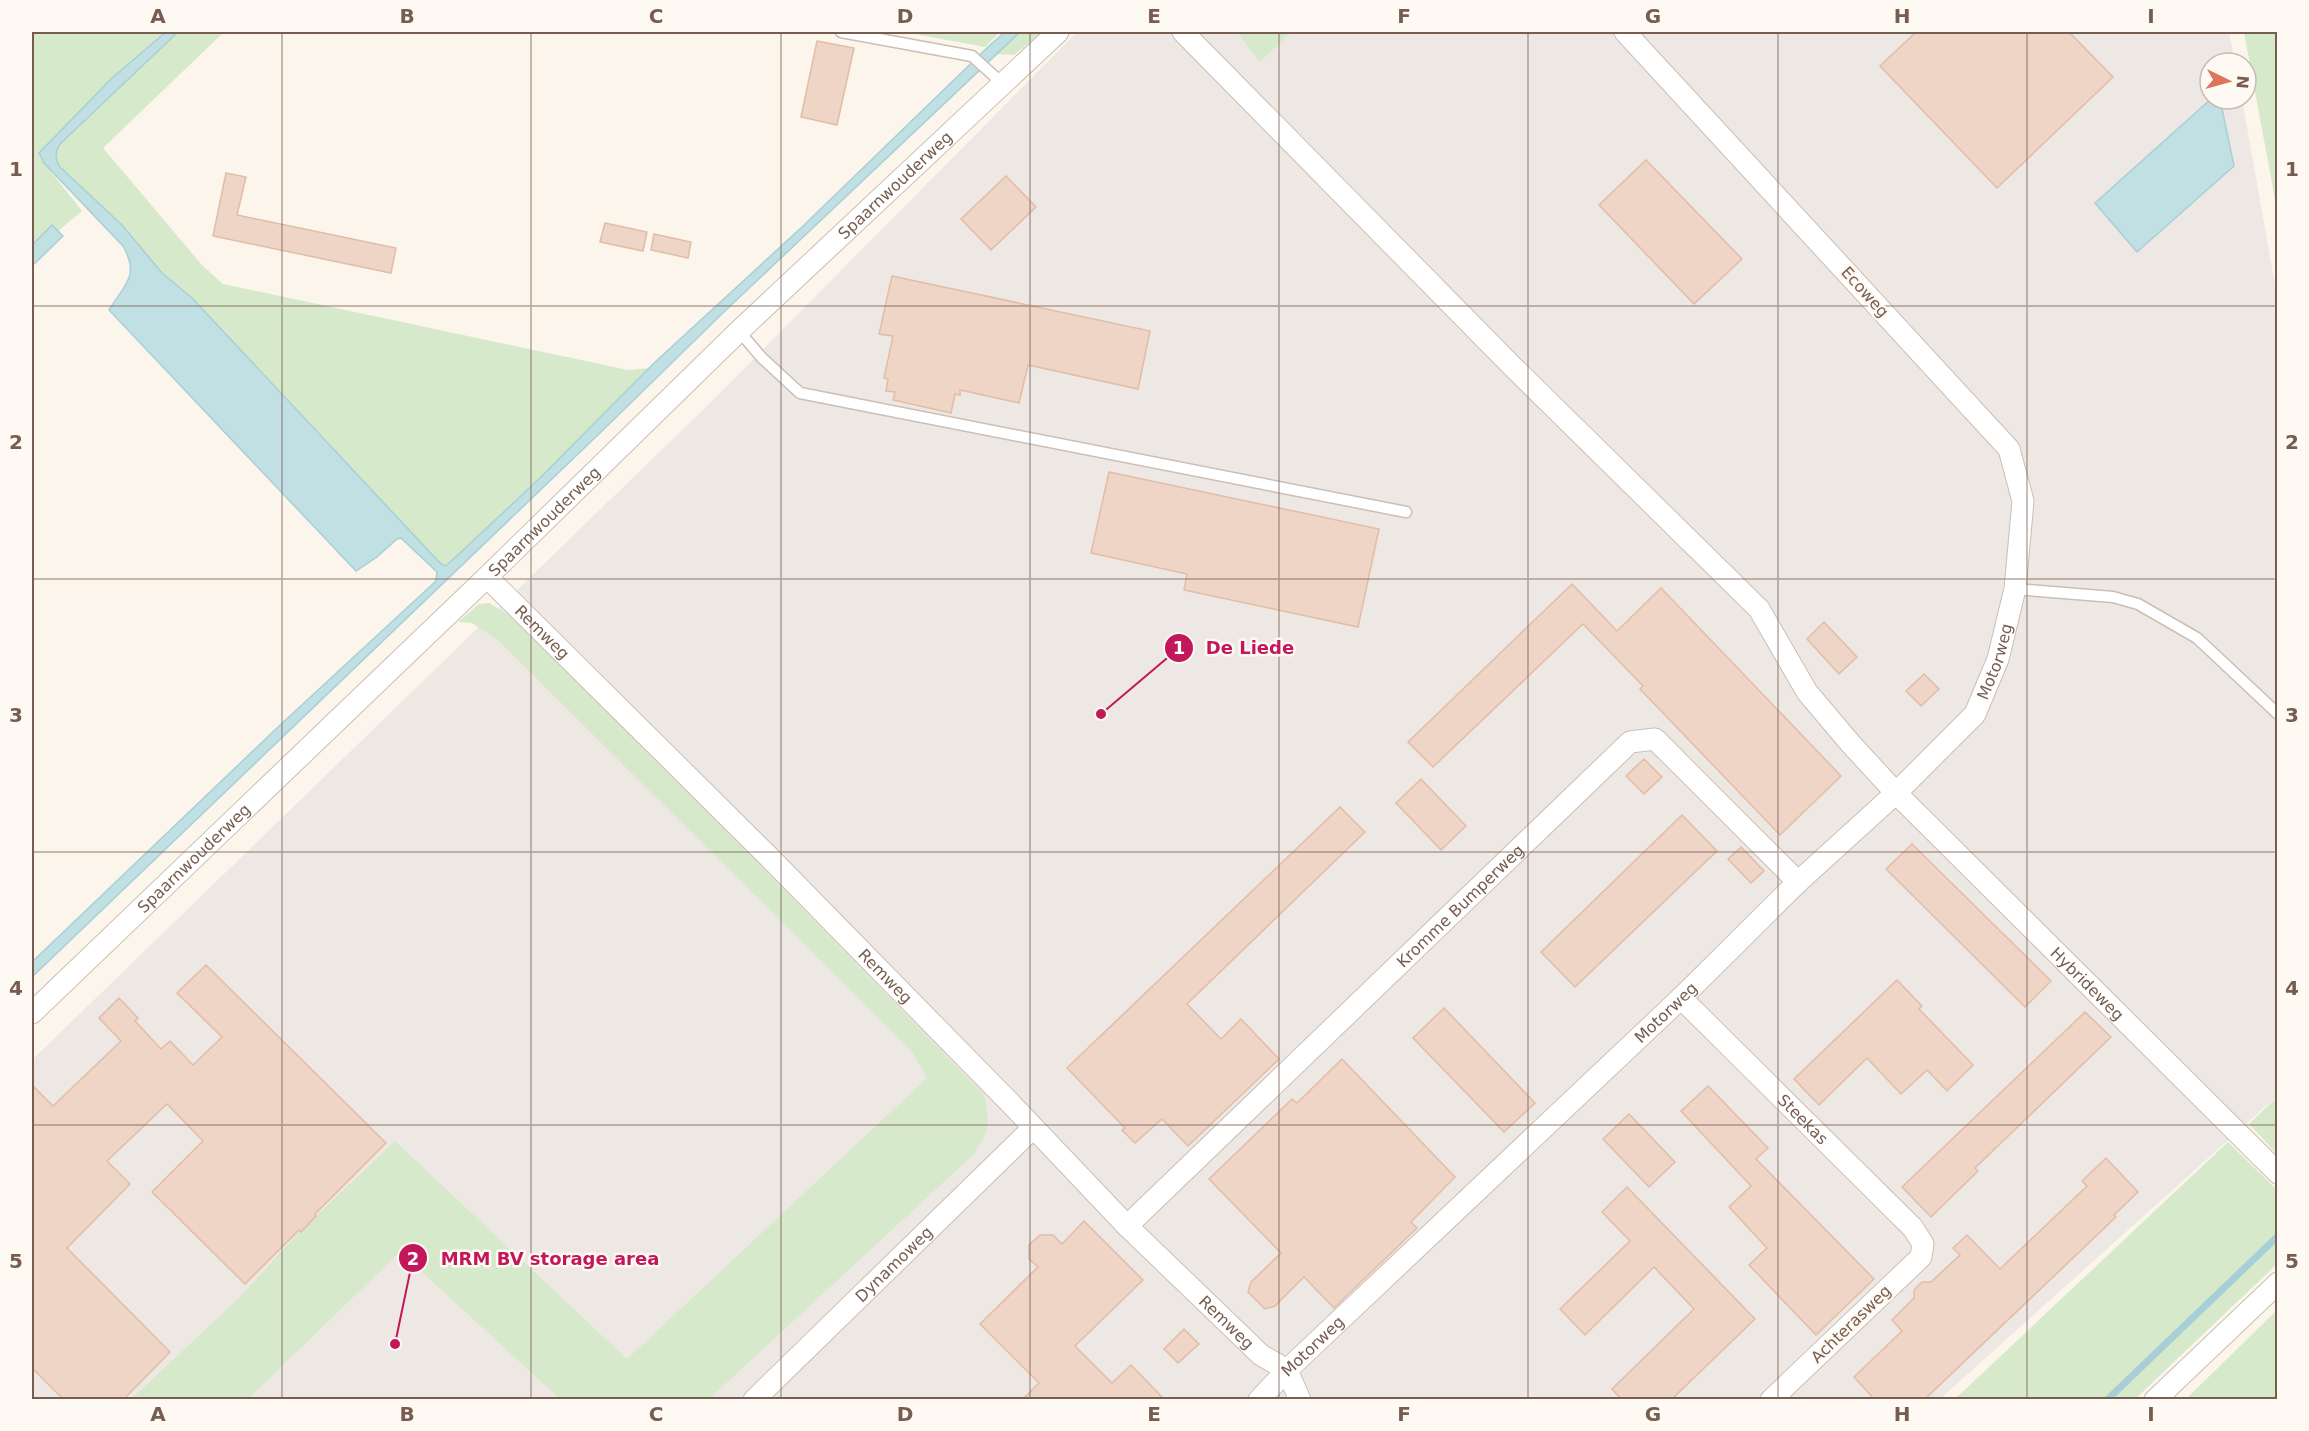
<svg xmlns="http://www.w3.org/2000/svg" width="2309" height="1431" viewBox="0 0 2309 1431" font-family="'DejaVu Sans',sans-serif">
<style>
.industrial{fill:#eee8e4}
.green{fill:#d7e9cb}
.water{fill:#c1e0e4;stroke:#a8cfd6;stroke-width:1.5}
.lines{fill:none;stroke-linecap:round;stroke-linejoin:round}
.stream{stroke:#a8cfd6;stroke-width:7}
.building{fill:#efd5c5;stroke:#e1bca7;stroke-width:1.5}
.service-casing{stroke:#cdbeb2;stroke-width:13}
.minor-casing{stroke:#cdbeb2;stroke-width:23}
.service{stroke:#fff;stroke-width:10}
.minor{stroke:#fff;stroke-width:21}
.grid{fill:none;stroke:#765d50;stroke-width:1.5;stroke-opacity:0.55}
.labels{text-anchor:middle;dominant-baseline:central;stroke-width:5;stroke-linejoin:round;paint-order:stroke}
.street-label{font-size:16px;fill:#765d50;stroke:#fef9f3}
.leader{fill:none;stroke:#c2185b;stroke-width:2}
.callout-dot{fill:#c2185b;stroke:#fef9f3;stroke-width:2}
.mark-label{font-size:18px;text-anchor:middle;font-weight:bold;fill:#fff}
.callout-label{font-size:18px;text-anchor:middle;font-weight:bold;fill:#c2185b;stroke:#fef9f3;stroke-width:5;stroke-linejoin:round;paint-order:stroke}
.neatline{fill:none;stroke:#765d50;stroke-width:2}
.grid-label{font-size:20px;text-anchor:middle;font-weight:bold;fill:#765d50}
</style>
<rect width="100%" height="100%" fill="#fbf5ec"/>
<polygon class="industrial" points="1077,32 2229,32 2235,63 2210,63 2210,99 2242,99 2277,296 2277,1096 1940,1399 32,1400 32,1060 710,403"/>
<g class="green">
<polygon points="32,32 166,32 112,78 39,153 44,163 82,211 58,231 52,225 32,245"/>
<path d="M 178,32 L 224,32 L 103,148 L 202,265 L 223,284 L 628,370 L 650,368 L 540,478 L 446,566 L 441,564 L 192,298 L 162,273 L 122,225 L 59,166 C 55,157 55,152 60,144 Z"/>
<polygon points="904,32 1000,32 985,47"/>
<polygon points="1020,32 1042,32 1014,55 995,54"/>
<polygon points="1237,32 1291,32 1260,62"/>
<polygon points="2244,32 2277,32 2277,210"/>
<path d="M 489,603 L 510,616 L 598,698 L 984,1095 C 991,1124 989,1131 973,1155 L 709,1399 L 560,1399 L 414,1265 L 399,1253 L 248,1399 L 130,1400 L 240,1297 L 298,1233 L 395,1141 L 627,1359 L 927,1078 L 912,1052 L 500,642 L 472,623 L 458,622 L 479,604 Z"/>
<polygon points="2277,1097 2277,1154 2249,1124"/>
<polygon points="2228,1142 2277,1190 2277,1264 2135,1399 1955,1399"/>
<polygon points="2277,1310 2277,1399 2186,1399"/>
</g>
<g class="water">
<path d="M 166,32 L 178,32 L 60,144 C 55,152 55,157 59,166 L 122,225 L 162,273 L 192,298 L 441,564 L 446,566 L 540,478 L 654,363 L 802,227 L 990,45 L 1005,32 L 1020,32 L 728,308 L 602,431 L 32,977 L 32,962 L 278,727 L 436,581 L 437,572 L 401,538 L 397,539 L 377,557 L 356,571 L 109,310 C 125,284 140,276 123,246 L 44,163 L 39,153 L 112,78 Z"/>
<polygon points="2211,99 2220,99 2234,166 2137,252 2095,203"/>
<polygon points="52,225 63,236 32,266 32,245"/>
</g>
<g class="lines">
<polyline class="stream" points="2107,1400 2278,1236"/>
</g>
<g class="building">
<polygon points="1916,32 2069,32 2113,77 1997,188 1880,66"/>
<polygon points="817,41 854,48 837,125 801,117"/>
<polygon points="1646,160 1742,259 1694,304 1599,205"/>
<polygon points="226,173 246,177 237,215 396,248 391,273 213,236"/>
<polygon points="1006,176 1036,207 991,250 961,219"/>
<polygon points="605,223 647,232 643,251 600,242"/>
<polygon points="654,234 691,242 688,258 651,250"/>
<polygon points="892,276 1150,331 1138,389 1028,365 1019,403 960,390 960,395 955,394 951,413 893,400 895,392 886,391 888,379 884,378 893,336 879,334"/>
<polygon points="1109,472 1379,529 1358,627 1184,590 1187,574 1091,553"/>
<polygon points="1572,584 1617,631 1661,588 1841,776 1780,835 1640,689 1643,686 1583,624 1433,767 1408,742"/>
<polygon points="1824,622 1857,657 1839,674 1807,639"/>
<polygon points="1924,674 1939,689 1921,706 1906,691"/>
<polygon points="1644,759 1662,777 1644,794 1626,776"/>
<polygon points="1421,779 1466,826 1441,850 1396,803"/>
<polygon points="1340,807 1365,832 1187,1004 1221,1039 1241,1019 1279,1059 1188,1146 1162,1119 1135,1143 1122,1130 1125,1128 1067,1068"/>
<polygon points="1682,815 1717,851 1575,987 1541,952"/>
<polygon points="1912,844 2051,981 2025,1007 1886,869"/>
<polygon points="1741,847 1764,871 1751,883 1728,859"/>
<polygon points="206,965 386,1143 315,1214 316,1216 301,1232 299,1230 245,1284 152,1192 203,1141 167,1104 107,1161 130,1184 67,1248 170,1352 123,1400 64,1400 32,1368 32,1085 53,1106 121,1041 99,1018 119,998 138,1018 135,1021 161,1049 170,1041 193,1065 222,1037 177,993"/>
<polygon points="1897,980 1922,1006 1919,1009 1973,1065 1947,1091 1927,1070 1901,1094 1867,1058 1819,1105 1794,1079"/>
<polygon points="1444,1008 1535,1103 1504,1132 1413,1038"/>
<polygon points="2085,1012 2111,1037 1975,1168 1978,1171 1931,1217 1902,1187"/>
<polygon points="1342,1059 1455,1177 1411,1222 1417,1228 1334,1308 1304,1277 1275,1306 1265,1309 1248,1292 1251,1282 1281,1253 1209,1179 1292,1099 1297,1103"/>
<polygon points="1708,1086 1768,1148 1756,1159 1874,1279 1816,1335 1749,1265 1767,1248 1729,1207 1751,1186 1681,1111"/>
<polygon points="1629,1114 1675,1162 1649,1187 1603,1139"/>
<polygon points="2106,1158 2138,1192 2114,1215 2116,1217 1924,1400 1875,1400 1854,1377 1902,1331 1892,1320 1914,1298 1914,1290 1922,1282 1931,1282 1960,1255 1953,1248 1967,1235 2000,1269 2087,1186 2082,1181"/>
<polygon points="1627,1187 1755,1319 1671,1400 1622,1400 1612,1389 1694,1309 1654,1267 1585,1335 1560,1309 1630,1241 1602,1212"/>
<polygon points="1084,1221 1143,1280 1075,1346 1112,1383 1131,1365 1165,1400 1022,1400 1039,1383 980,1324 1038,1267 1029,1259 1029,1245 1040,1235 1053,1235 1062,1244"/>
<polygon points="1184,1329 1199,1344 1178,1363 1164,1349"/>
</g>
<g class="lines">
<g class="service-casing">
<g id="service">
<polyline points="841,32 972,56 1003,84"/>
<polyline points="739,331 762,358 800,393 1406,512"/>
<polyline points="2015,589 2113,597 2138,604 2197,638 2278,714"/>
</g>
</g>
<g class="minor-casing">
<g id="minor">
<path id="s1" d="M 1183,32 L 1512,366 L 1759,609 L 1807,692 L 1850,743 L 1896,793 L 2278,1173"/>
<path id="s2" d="M 487,577 L 770,858 L 1015,1108 L 1127,1226 L 1261,1355 L 1287,1370"/>
<path id="s3" d="M 1681,998 L 1913,1228 L 1923,1244 L 1921,1257 L 1771,1400"/>
<path id="s4" d="M 32,1013 L 487,577 L 739,331 L 1058,32"/>
<path id="s5" d="M 1127,1226 L 1630,742 L 1655,739 L 1798,882"/>
<polyline points="1287,1370 1300,1400"/>
<path id="s6" d="M 754,1400 L 1033,1128"/>
<path id="s7" d="M 1259,1400 L 1287,1370 L 1681,998 L 1798,882 L 1896,793 L 1975,714 L 1998,659 L 2015,589 L 2023,501 L 2009,449 L 1625,32"/>
<polyline points="2155,1400 2278,1283"/>
</g>
</g>
<use href="#service" class="service"/>
<use href="#minor" class="minor"/>
</g>
<path class="grid" d="M 282,32 L 282,1400M 531,32 L 531,1400M 781,32 L 781,1400M 1030,32 L 1030,1400M 1279,32 L 1279,1400M 1528,32 L 1528,1400M 1778,32 L 1778,1400M 2027,32 L 2027,1400M 32,306 L 2278,306M 32,579 L 2278,579M 32,852 L 2278,852M 32,1125 L 2278,1125"/>
<g class="labels">
<g class="street-label">
<text stroke="none"><textPath href="#s4" startOffset="1196">Spaarnwouderweg</textPath></text>
<text transform="translate(1865 292) rotate(48)">Ecoweg</text>
<text stroke="none"><textPath href="#s4" startOffset="710">Spaarnwouderweg</textPath></text>
<text stroke="none"><textPath href="#s2" startOffset="78">Remweg</textPath></text>
<text stroke="none"><textPath href="#s7" startOffset="1048">Motorweg</textPath></text>
<text stroke="none"><textPath href="#s4" startOffset="224">Spaarnwouderweg</textPath></text>
<text stroke="none"><textPath href="#s5" startOffset="462">Kromme Bumperweg</textPath></text>
<text stroke="none"><textPath href="#s2" startOffset="564">Remweg</textPath></text>
<text stroke="none"><textPath href="#s1" startOffset="1316">Hybrideweg</textPath></text>
<text stroke="none"><textPath href="#s7" startOffset="562">Motorweg</textPath></text>
<text stroke="none"><textPath href="#s3" startOffset="172">Steekas</textPath></text>
<text stroke="none"><textPath href="#s6" startOffset="195">Dynamoweg</textPath></text>
<text stroke="none"><textPath href="#s2" startOffset="1050">Remweg</textPath></text>
<text transform="translate(1851 1324) rotate(-44)">Achterasweg</text>
<text stroke="none"><textPath href="#s7" startOffset="76">Motorweg</textPath></text>
</g>
</g>
<path class="leader" d="M1101 714L1179 648M395 1344L413 1258"/>
<g class="callout-dot">
<circle cx="1101" cy="714" r="6"/>
<circle cx="395" cy="1344" r="6"/>
<circle cx="1179" cy="648" r="15"/>
<circle cx="413" cy="1258" r="15"/>
</g>
<g class="mark-label">
<text x="1179" y="654">1</text>
<text x="413" y="1265">2</text>
</g>
<g class="callout-label">
<text x="1250" y="654">De Liede</text>
<text x="550" y="1265">MRM BV storage area</text>
</g>
<rect width="2309" height="1431" fill="none" stroke="#fef9f3" stroke-width="66"/>
<g transform="translate(2228 81) rotate(95)"><circle r="28" fill="#fef9f3" stroke="#c8bbb2" stroke-width="1.5"/>
<path d="M0-4.5L10 22L0 15L-10 22Z" fill="#db765b"/>
<text y="-9" font-size="16" font-weight="bold" text-anchor="middle" fill="#765d50">N</text>
</g>
<rect x="33" y="33" width="2243" height="1365" class="neatline"/>
<g class="grid-label">
<text x="158" y="23">A</text>
<text x="407" y="23">B</text>
<text x="656" y="23">C</text>
<text x="905" y="23">D</text>
<text x="1154" y="23">E</text>
<text x="1404" y="23">F</text>
<text x="1653" y="23">G</text>
<text x="1902" y="23">H</text>
<text x="2151" y="23">I</text>
<text x="16" y="176">1</text>
<text x="2292" y="176">1</text>
<text x="16" y="449">2</text>
<text x="2292" y="449">2</text>
<text x="16" y="722">3</text>
<text x="2292" y="722">3</text>
<text x="16" y="995">4</text>
<text x="2292" y="995">4</text>
<text x="16" y="1268">5</text>
<text x="2292" y="1268">5</text>
<text x="158" y="1421">A</text>
<text x="407" y="1421">B</text>
<text x="656" y="1421">C</text>
<text x="905" y="1421">D</text>
<text x="1154" y="1421">E</text>
<text x="1404" y="1421">F</text>
<text x="1653" y="1421">G</text>
<text x="1902" y="1421">H</text>
<text x="2151" y="1421">I</text>
</g>
</svg>
